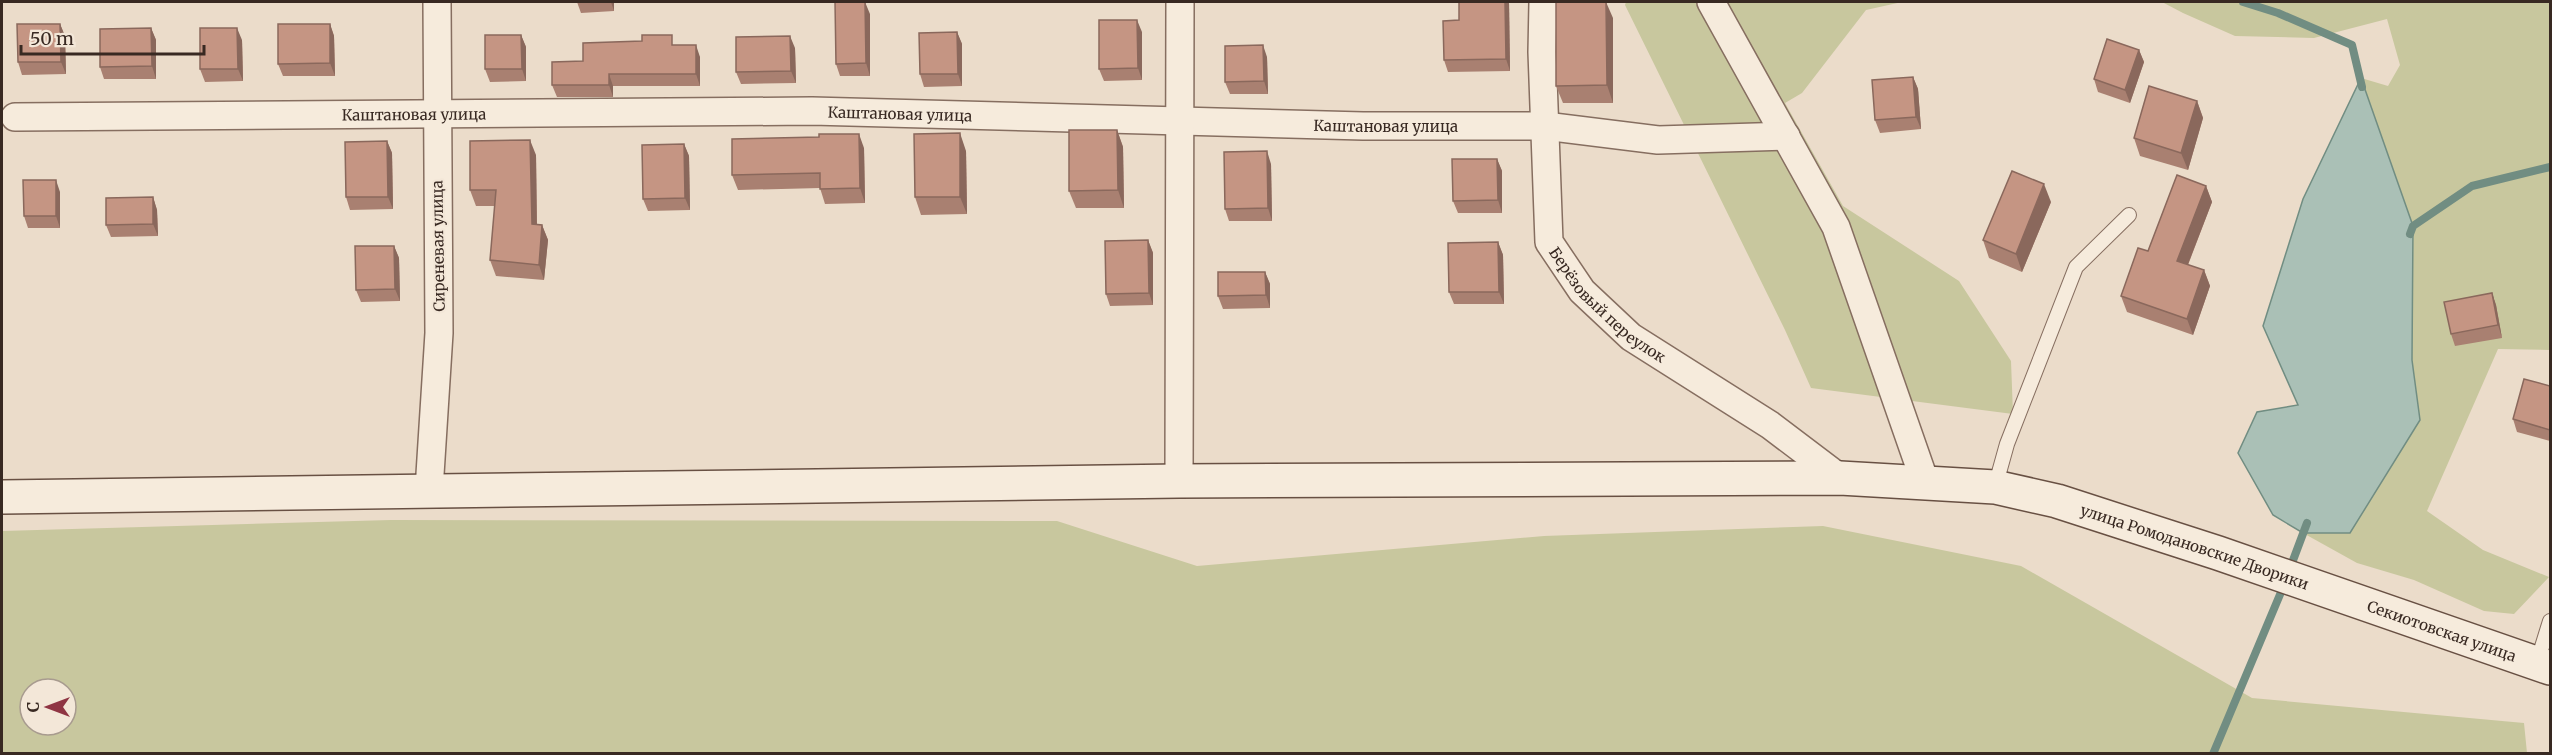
<svg xmlns="http://www.w3.org/2000/svg" width="2552" height="755" viewBox="0 0 2552 755" font-family="Merriweather,serif">
<style>
.green{fill:#c8c79e;fill-rule:evenodd}
.water{fill:#aac0b6;stroke:#718d82;stroke-width:1.5}
.lines{fill:none;stroke-linecap:round;stroke-linejoin:round}
.stream{stroke:#718d82;stroke-width:8}
.service-casing{stroke:#866e60;stroke-width:16}
.minor-casing{stroke:#866e60;stroke-width:30}
.secondary-casing{stroke:#685043;stroke-width:36}
.service{stroke:#f6ebdc;stroke-width:14}
.minor{stroke:#f6ebdc;stroke-width:27}
.secondary{stroke:#f6ebdc;stroke-width:33}
.wall{fill:#a98071}
.shaded-wall{fill:#8a685c}
.building{fill:#c59583;stroke:#8a685c;stroke-width:1.5}
.labels{text-anchor:middle;dominant-baseline:central;stroke-width:4.5;stroke-linejoin:round;paint-order:stroke}
.street-label{font-size:15px;fill:#382922;stroke:#f3e7d8}
</style>
<rect width="100%" height="100%" fill="#ebdcca"/>
<g class="green">
<polygon points="1626,2 1902,2 1866,10 1802,93 1785,103 1843,206 1959,281 2011,361 2013,414 1811,388 1785,330 1625,5"/>
<polygon points="2162,2 2550,2 2550,350 2498,349 2427,511 2483,550 2549,577 2514,614 2484,611 2414,580 2357,563 2303,533 2350,533 2420,420 2412,360 2413,226 2361,78 2388,86 2400,65 2387,19 2314,38 2235,36 2183,13"/>
<path d="M 391,520 L 1057,521 L 1197,566 L 1544,536 L 1823,526 L 2021,566 L 2252,698 L 2524,723 L 2527,753 L 2,753 L 2,531 ZM 30,689 L 66,689 L 66,725 L 30,725 Z"/>
</g>
<polygon class="water" points="2361,78 2413,226 2412,360 2420,420 2350,533 2303,533 2273,515 2238,453 2257,412 2298,405 2263,326 2303,199"/>
<g class="lines">
<g class="stream">
<polyline points="2243,2 2278,13 2352,45 2362,87"/>
<polyline points="2410,234 2413,226 2472,186 2550,167"/>
<polyline points="2289,571 2307,523"/>
<polyline points="2213,754 2284,585"/>
</g>
<g class="service-casing">
<g id="service">
<polyline points="1995,487 2007,444 2076,267 2129,215"/>
<polyline points="2537,663 2550,621"/>
</g>
</g>
<g class="minor-casing">
<g id="minor">
<path id="s1" d="M 1543,2 L 1542,52 L 1549,242 L 1582,291 L 1631,337 L 1770,425 L 1840,478"/>
<polyline points="1711,2 1836,227 1925,482"/>
<path id="s2" d="M 15,117 L 812,111 L 1363,126 L 1545,126 L 1658,140 L 1786,136"/>
<polyline points="1179,481 1180,2"/>
<polyline points="429,490 439,333 437,2"/>
</g>
</g>
<g class="secondary-casing">
<g id="secondary">
<path id="s3" d="M 2,497 L 1179,481 L 1840,478 L 1995,487 L 2057,501 L 2218,553 L 2550,668"/>
</g>
</g>
<use href="#service" class="service"/>
<use href="#minor" class="minor"/>
<use href="#secondary" class="secondary"/>
</g>
<g class="wall">
<polygon points="577,2 614,2 614,11 581,13"/>
<polygon points="1509,2 1510,71 1448,72 1444,60 1459,20"/>
<polygon points="870,14 870,76 840,76 836,64"/>
<polygon points="1613,18 1613,103 1563,103 1556,86"/>
<polygon points="60,24 65,36 66,74 22,75 18,62"/>
<polygon points="330,24 334,36 335,76 283,76 278,64"/>
<polygon points="151,28 156,40 156,79 104,79 100,67"/>
<polygon points="957,32 962,44 962,86 924,87 920,74"/>
<polygon points="1142,32 1142,80 1104,81 1099,69"/>
<polygon points="521,35 526,47 526,81 490,82 485,69"/>
<polygon points="242,40 243,81 205,82 200,69"/>
<polygon points="676,45 700,57 700,86 613,86 613,97 557,97 552,85 583,61"/>
<polygon points="795,48 796,83 741,84 736,72"/>
<polygon points="2139,50 2144,62 2130,103 2098,92 2094,79"/>
<polygon points="1267,57 1268,94 1230,94 1225,82"/>
<polygon points="1913,77 1918,89 1921,129 1880,133 1875,120"/>
<polygon points="2197,101 2203,118 2188,170 2140,156 2134,138"/>
<polygon points="1117,130 1123,147 1124,208 1076,208 1069,191"/>
<polygon points="387,141 392,153 393,209 350,210 346,197"/>
<polygon points="684,144 689,156 690,210 648,211 643,199"/>
<polygon points="864,148 865,203 825,204 820,188 738,190 732,175"/>
<polygon points="966,151 967,214 921,215 915,197"/>
<polygon points="536,155 537,224 542,225 548,240 544,280 496,276 490,260 495,206 476,206 470,190"/>
<polygon points="1497,159 1502,171 1502,213 1458,213 1453,201"/>
<polygon points="1271,164 1272,221 1229,221 1225,209"/>
<polygon points="2206,186 2212,202 2188,265 2204,270 2210,286 2193,335 2127,312 2121,296 2148,251"/>
<polygon points="60,192 60,228 28,228 24,216"/>
<polygon points="153,197 157,210 158,236 111,237 106,225"/>
<polygon points="2051,202 2022,272 1989,258 1983,240"/>
<polygon points="1148,240 1153,253 1153,305 1110,306 1106,294"/>
<polygon points="1498,242 1503,255 1504,304 1454,304 1449,292"/>
<polygon points="394,246 399,258 400,301 361,302 356,290"/>
<polygon points="1265,272 1270,284 1270,308 1223,309 1218,296"/>
<polygon points="2492,293 2496,305 2502,338 2455,346 2451,334"/>
<polygon points="2550,386 2550,441 2517,432 2513,419"/>
</g>
<g class="shaded-wall">
<polygon points="611,2 614,2 614,11"/>
<polygon points="865,2 870,14 870,76 866,63"/>
<polygon points="1505,2 1509,2 1510,71 1506,59"/>
<polygon points="1606,2 1613,18 1613,103 1607,85"/>
<polygon points="1137,20 1142,32 1142,80 1138,68"/>
<polygon points="60,24 65,36 66,74 61,62"/>
<polygon points="330,24 334,36 335,76 330,63"/>
<polygon points="151,28 156,40 156,79 152,66"/>
<polygon points="237,28 242,40 243,81 238,69"/>
<polygon points="957,32 962,44 962,86 958,74"/>
<polygon points="521,35 526,47 526,81 522,69"/>
<polygon points="790,36 795,48 796,83 791,71"/>
<polygon points="696,45 700,57 700,86 696,74"/>
<polygon points="1263,45 1267,57 1268,94 1264,81"/>
<polygon points="2139,50 2144,62 2130,103 2125,90"/>
<polygon points="609,74 613,86 613,97 609,85"/>
<polygon points="1913,77 1918,89 1921,129 1916,117"/>
<polygon points="2197,101 2203,118 2188,170 2181,153"/>
<polygon points="1117,130 1123,147 1124,208 1118,190"/>
<polygon points="960,133 966,151 967,214 960,197"/>
<polygon points="859,134 864,148 865,203 860,188"/>
<polygon points="530,140 536,155 537,239 532,224"/>
<polygon points="387,141 392,153 393,209 388,197"/>
<polygon points="684,144 689,156 690,210 685,198"/>
<polygon points="1267,151 1271,164 1272,221 1268,208"/>
<polygon points="1497,159 1502,171 1502,213 1498,200"/>
<polygon points="56,180 60,192 60,228 56,216"/>
<polygon points="2044,184 2051,202 2022,272 2016,254"/>
<polygon points="2206,186 2212,202 2183,277 2177,261"/>
<polygon points="153,197 157,210 158,236 153,224"/>
<polygon points="542,225 548,240 544,280 539,265"/>
<polygon points="1148,240 1153,253 1153,305 1149,293"/>
<polygon points="1498,242 1503,255 1504,304 1499,292"/>
<polygon points="394,246 399,258 400,301 395,289"/>
<polygon points="2204,270 2210,286 2193,335 2187,319"/>
<polygon points="1265,272 1270,284 1270,308 1266,295"/>
<polygon points="2492,293 2496,305 2502,338 2498,325"/>
</g>
<g class="building">
<polygon points="835,2 865,2 866,63 836,64"/>
<polygon points="1459,2 1505,2 1506,59 1444,60 1443,21 1459,20"/>
<polygon points="1556,2 1606,2 1607,85 1556,86"/>
<polygon points="1099,20 1137,20 1138,68 1099,69"/>
<polygon points="17,24 60,24 61,62 18,62"/>
<polygon points="278,24 330,24 330,63 278,64"/>
<polygon points="151,28 152,66 100,67 100,29"/>
<polygon points="200,28 237,28 238,69 200,69"/>
<polygon points="957,32 958,74 920,74 919,33"/>
<polygon points="485,35 521,35 522,69 485,69"/>
<polygon points="642,35 672,35 672,45 696,45 696,74 609,74 609,85 552,85 552,62 583,61 583,43 642,41"/>
<polygon points="790,36 791,71 736,72 736,37"/>
<polygon points="2107,39 2139,50 2125,90 2094,79"/>
<polygon points="1263,45 1264,81 1225,82 1225,46"/>
<polygon points="1913,77 1916,117 1875,120 1872,80"/>
<polygon points="2149,86 2197,101 2181,153 2134,138"/>
<polygon points="1069,130 1117,130 1118,190 1069,191"/>
<polygon points="960,133 960,197 915,197 914,134"/>
<polygon points="819,134 859,134 860,188 820,189 820,173 732,175 732,139 819,137"/>
<polygon points="530,140 532,224 542,225 539,265 490,260 496,190 470,190 470,141"/>
<polygon points="387,141 388,197 346,197 345,142"/>
<polygon points="684,144 685,198 643,199 642,145"/>
<polygon points="1267,151 1268,208 1225,209 1224,152"/>
<polygon points="1452,159 1497,159 1498,200 1453,201"/>
<polygon points="2012,171 2044,184 2016,254 1983,240"/>
<polygon points="2177,175 2206,186 2177,261 2204,270 2187,319 2121,296 2138,248 2148,251"/>
<polygon points="23,180 56,180 56,216 24,216"/>
<polygon points="153,197 153,224 106,225 106,198"/>
<polygon points="1148,240 1149,293 1106,294 1105,241"/>
<polygon points="1498,242 1499,292 1449,292 1448,243"/>
<polygon points="355,246 394,246 395,289 356,290"/>
<polygon points="1218,272 1265,272 1266,295 1218,296"/>
<polygon points="2492,293 2498,325 2451,334 2444,302"/>
<polygon points="2524,379 2550,386 2550,430 2513,419"/>
</g>
<g class="labels">
<g class="street-label">
<text stroke="none"><textPath href="#s2" startOffset="399">Каштановая улица</textPath></text>
<text stroke="none"><textPath href="#s2" startOffset="885">Каштановая улица</textPath></text>
<text stroke="none"><textPath href="#s2" startOffset="1371">Каштановая улица</textPath></text>
<text transform="translate(438 246) rotate(-91)">Сиреневая улица</text>
<text stroke="none"><textPath href="#s1" startOffset="327">Берёзовый переулок</textPath></text>
<text stroke="none"><textPath href="#s3" startOffset="2202">улица Ромодановские Дворики</textPath></text>
<text stroke="none"><textPath href="#s3" startOffset="2463">Секиотовская улица</textPath></text>
</g>
</g>
<rect width="2552" height="755" fill="none" stroke="#382922" stroke-width="6"/>
<g transform="translate(48 707) rotate(270)"><circle r="28" fill="#f3e7d8" stroke="#a89b8f" stroke-width="1.5"/>
<path d="M0-4.5L10 22L0 15L-10 22Z" fill="#8f3543"/>
<text y="-9" font-size="16" font-weight="bold" text-anchor="middle" fill="#382922">С</text>
</g>
<path d="M21 45v9h183v-9" fill="none" stroke="#382922" stroke-width="3"/>
<text x="30" y="45" font-size="18" fill="#382922" stroke="#f3e7d8" stroke-width="4.5" paint-order="stroke">50 m</text>
</svg>
